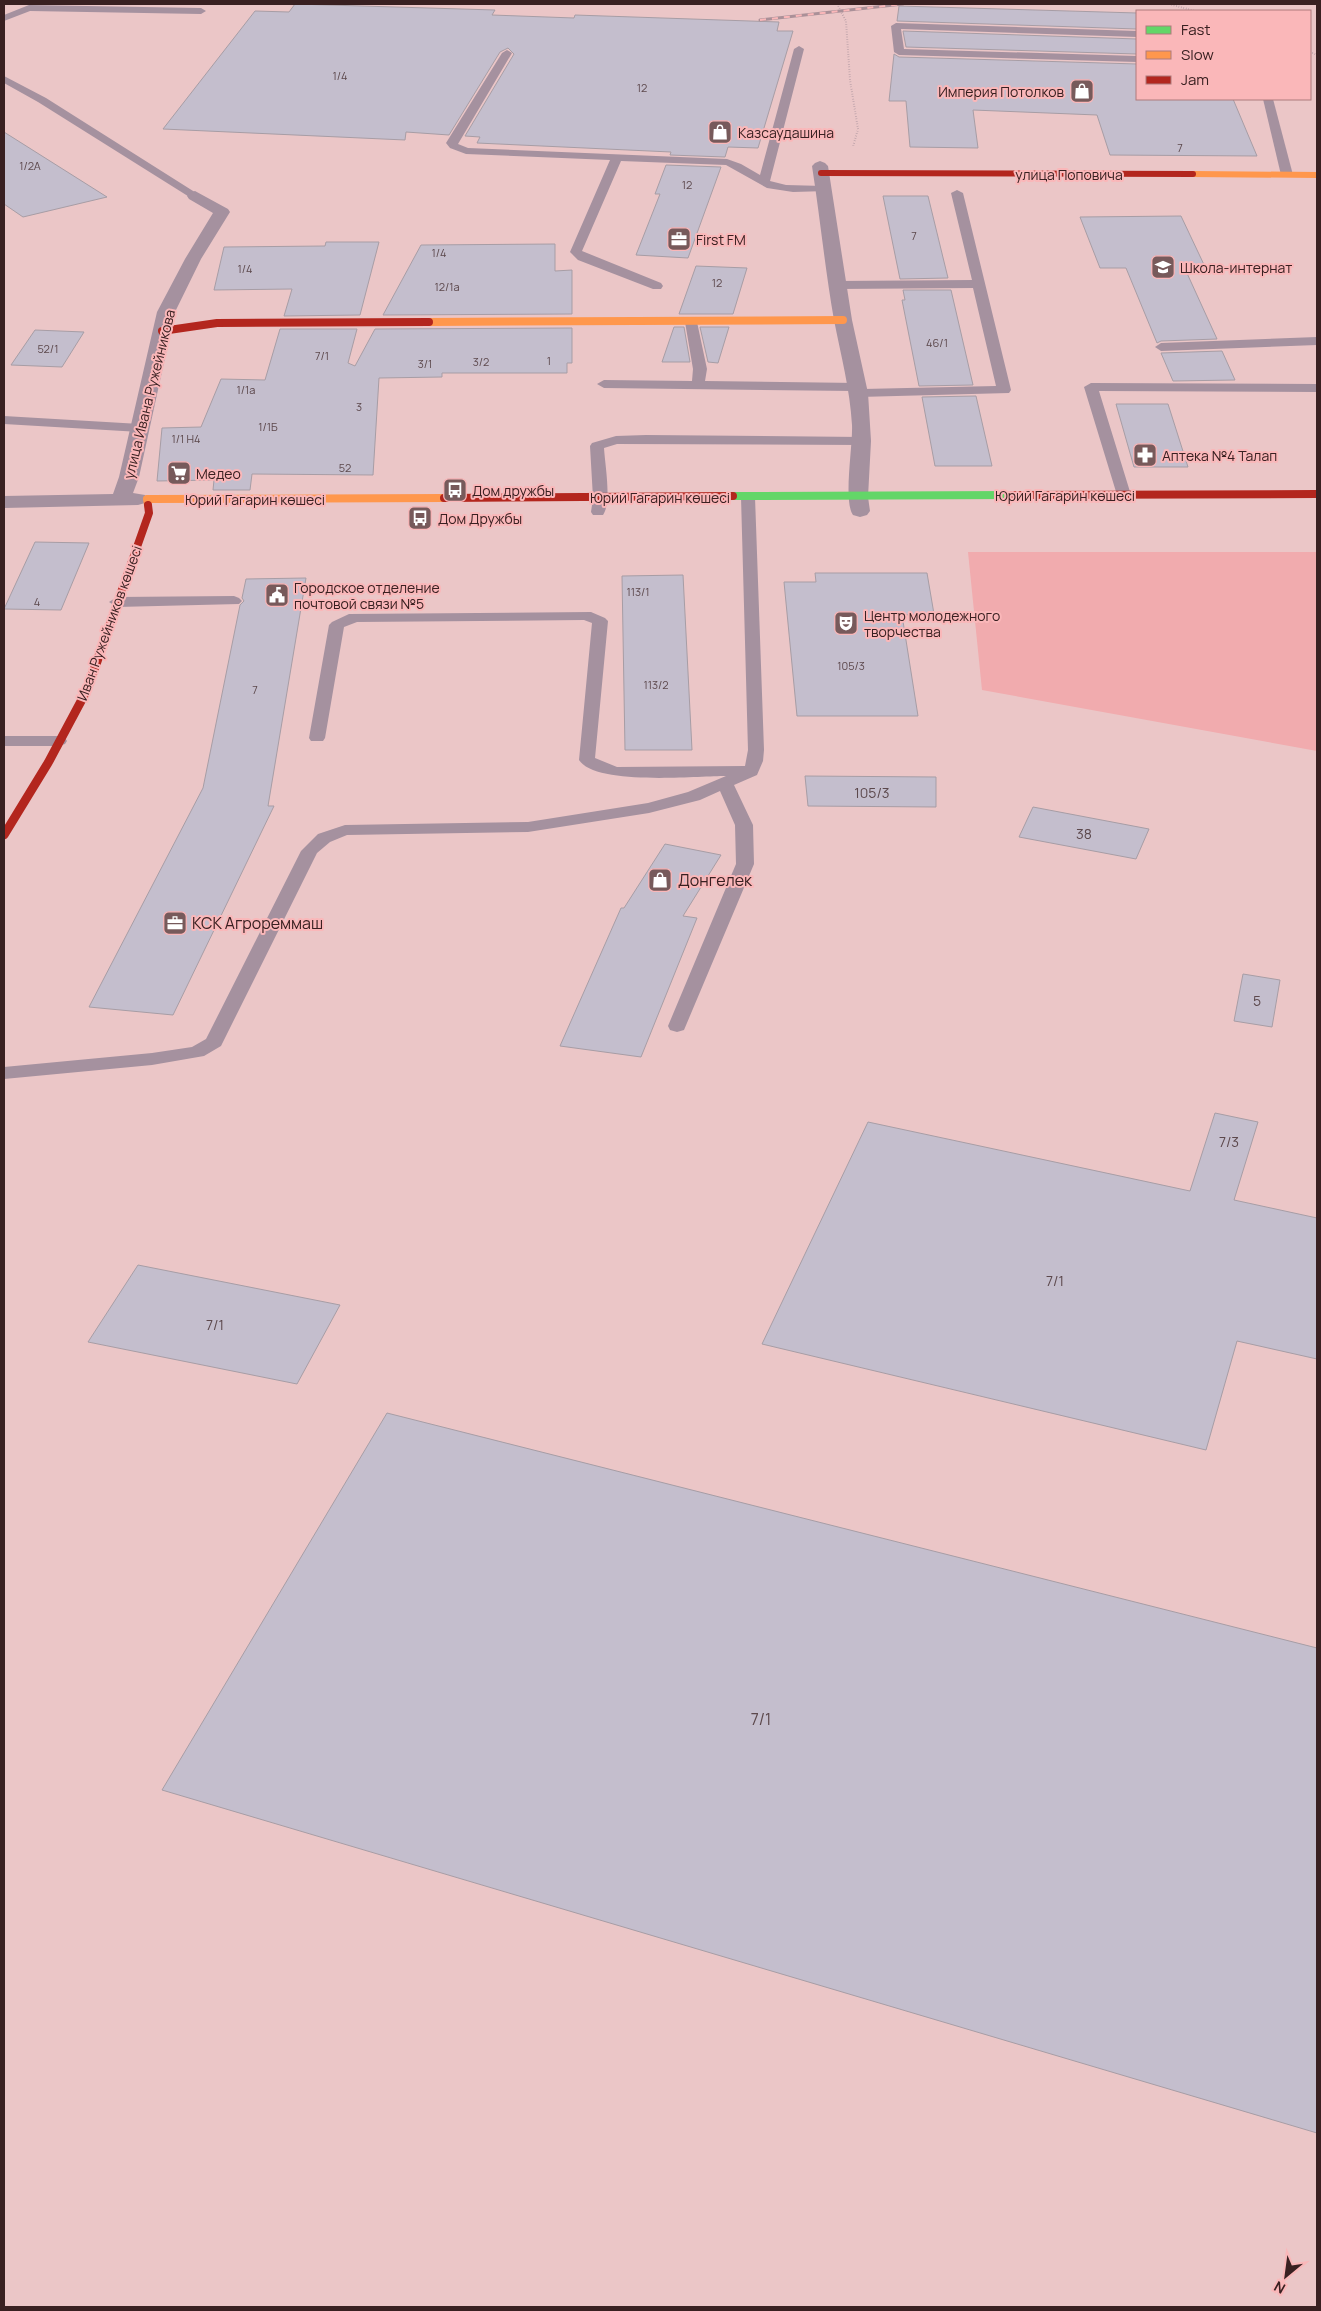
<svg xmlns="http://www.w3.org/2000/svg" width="1321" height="2311" viewBox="0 0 1321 2311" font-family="Manrope,sans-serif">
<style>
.green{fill:#f1abae}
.building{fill:#c4becd;stroke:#a79da5}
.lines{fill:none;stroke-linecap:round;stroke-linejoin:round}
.path{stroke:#a8929c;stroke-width:2;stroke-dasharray:0.5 2;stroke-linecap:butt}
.lane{fill:#a5919f;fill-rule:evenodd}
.street{fill:#a5919f;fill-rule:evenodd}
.fast{stroke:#63d668;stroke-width:8}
.slow-far1{stroke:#ff974d;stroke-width:6}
.slow{stroke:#ff974d;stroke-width:8}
.jam-far2{stroke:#b3261e;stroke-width:6}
.jam-far1{stroke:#b3261e;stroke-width:8}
.jam{stroke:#b3261e;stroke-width:9}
.rail-casing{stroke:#aa9098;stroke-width:3}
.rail{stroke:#fab7b9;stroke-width:2;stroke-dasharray:6;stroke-linecap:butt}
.labels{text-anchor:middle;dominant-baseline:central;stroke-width:4;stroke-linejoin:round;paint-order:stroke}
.far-number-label{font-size:11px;fill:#5c484c}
.far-poi-label{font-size:14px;fill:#392021;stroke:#fab7b9;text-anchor:start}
.far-street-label{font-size:14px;fill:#392021;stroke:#fab7b9}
.number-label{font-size:14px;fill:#5c484c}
.poi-label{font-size:16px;fill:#392021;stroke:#fab7b9;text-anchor:start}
.near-number-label{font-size:16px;fill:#5c484c}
</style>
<rect width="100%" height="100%" fill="#ebc6c7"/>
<polygon class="green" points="968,552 1317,552 1317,751 982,690"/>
<g class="building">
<polygon points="295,4 495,10 492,15 574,18 575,15 779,22 777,31 793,31 758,148 728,147 725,157 670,155 671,152 477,143 480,137 465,136 514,54 508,48 500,52 449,135 406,132 405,140 163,129 255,11 289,12"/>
<polygon points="899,6 1137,13 1137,29 897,21"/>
<polygon points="903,31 1137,39 1137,54 906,47"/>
<polygon points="894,54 899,57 1137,64 1137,99 1233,99 1257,156 1110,155 1097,115 973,110 978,148 910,147 906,101 889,101"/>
<polygon points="4,132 107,197 23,217 4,204"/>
<polygon points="666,165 721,167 688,258 636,255 660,194 655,194"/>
<polygon points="883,196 928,196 948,278 900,279"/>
<polygon points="1181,216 1207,271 1186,271 1217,339 1161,341 1157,343 1126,268 1100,268 1080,217"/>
<polygon points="326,242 379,242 360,315 284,316 292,289 214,290 224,247 325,246"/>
<polygon points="555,244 555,271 572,270 572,314 383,315 421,245"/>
<polygon points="696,266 747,268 733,314 679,314"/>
<polygon points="903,290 951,290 973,385 919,386 902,300 905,300"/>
<polygon points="674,327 684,327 690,362 662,362"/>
<polygon points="700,327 729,327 718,363 708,362"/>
<polygon points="572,328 572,363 567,363 567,373 442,373 442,377 379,378 373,475 252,474 250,490 213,490 214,480 157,481 162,428 201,427 221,379 265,380 280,329 357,329 348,363 355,366 375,329"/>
<polygon points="35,330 84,332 62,367 11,365"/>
<polygon points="1222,351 1235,380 1173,381 1161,353"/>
<polygon points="976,396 992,466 935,466 922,397"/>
<polygon points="1116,404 1168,404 1188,467 1134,467"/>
<polygon points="35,542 89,543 61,610 4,609"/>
<polygon points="815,573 927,573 934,614 902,615 918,716 797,716 784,582 816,582"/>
<polygon points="683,575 692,750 625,750 622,576"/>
<polygon points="306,578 268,806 274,806 173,1015 89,1007 203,788 240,605 244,601 242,598 246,579"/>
<polygon points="805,776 936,777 936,807 808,806"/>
<polygon points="1033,807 1149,829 1136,859 1019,837"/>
<polygon points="665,844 721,855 683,916 697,918 641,1057 560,1046 621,908 624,908"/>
<polygon points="1243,974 1280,980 1272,1027 1234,1021"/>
<polygon points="1215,1113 1258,1122 1234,1200 1317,1218 1317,1359 1237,1341 1206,1450 762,1344 868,1122 1190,1191"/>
<polygon points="138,1265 340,1305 297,1384 88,1342"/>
<polygon points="387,1413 1317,1648 1317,2133 162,1790"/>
</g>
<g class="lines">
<g class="path">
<polyline points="837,4 846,21 850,80 858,129 853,147"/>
<polyline points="1169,4 1195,11"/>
<polyline points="1310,52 1317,55"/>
</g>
<g class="lane">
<polygon points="29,5 201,8 206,11 201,14 30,11 4,21 4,15"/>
<polygon points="896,23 1137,31 1137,37 901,29 904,49 1137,56 1137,62 899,55 894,52 891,26"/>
<polygon points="799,46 804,49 770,181 786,185 823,186 827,187 829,189 827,191 793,192 767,188 726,165 621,161 582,251 661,283 663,286 661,289 653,289 578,260 570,252 610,160 466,154 450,148 446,143 502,53 507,50 512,53 458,144 468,148 727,159 741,164 760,175 794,49"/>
<polygon points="4,76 46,98 201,196 199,198 191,198 38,102 4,83"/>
<polygon points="1263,99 1273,99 1293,175 1291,177 1283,177 1281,175"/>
<polygon points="957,190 963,193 1011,390 1009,393 859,397 854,396 852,393 854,391 604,388 597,384 604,380 692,381 693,369 685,322 691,318 697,322 707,369 705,381 858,383 863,384 863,389 996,386 973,288 838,289 832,285 838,281 972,280 951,193"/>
<polygon points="1317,337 1317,345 1161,351 1155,347 1161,343"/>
<polygon points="1091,383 1317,384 1317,392 1099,391 1131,495 1124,499 1117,495 1084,387"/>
<polygon points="4,416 140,424 147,428 140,432 4,424"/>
<path d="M 646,435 L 862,437 L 869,441 L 862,445 L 617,444 L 604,448 C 605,465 612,502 603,515 L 593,515 L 591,512 L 593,498 L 590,446 L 592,443 L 616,436 Z"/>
<path d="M 748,493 L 755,497 L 764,750 L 763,761 L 757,775 L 734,785 L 753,825 L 754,864 L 684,1030 L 677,1032 L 670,1030 L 668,1026 L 736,864 L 735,825 L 720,791 L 700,800 L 649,813 L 528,832 L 347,835 L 330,842 L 317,853 L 221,1046 L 204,1056 L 152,1065 L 4,1079 L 4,1067 L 152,1053 L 192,1047 L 206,1039 L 301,851 L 318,834 L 345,825 L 528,822 L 648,803 L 688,792 L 726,776 C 695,776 596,786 579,760 L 592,623 L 584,620 L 357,622 L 344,627 L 325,738 L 323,741 L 311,741 L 309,738 L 329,625 L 332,622 L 349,614 L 591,612 L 605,618 L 608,621 L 595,758 L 617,767 L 745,766 L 748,750 L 741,497 Z"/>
<polygon points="234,596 239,598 242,601 239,604 117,607 109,602 117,597"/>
<polygon points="4,736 59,736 65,738 67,741 65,744 59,746 4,746"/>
</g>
<g class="street">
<path d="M 820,161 L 825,163 L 828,166 L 852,320 L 868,393 L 871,441 L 868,497 L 870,511 L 867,515 L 860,517 L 853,515 C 843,501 853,446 852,425 C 850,389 841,356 834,320 C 825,269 820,217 812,166 L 815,163 Z"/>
<polygon points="195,191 228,209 230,212 201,259 175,312 139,477 133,493 145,495 148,499 145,503 138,505 4,508 4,496 113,494 119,477 157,312 185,259 213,213 189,199 187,196 189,193"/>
</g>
<polyline class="fast" points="733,496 1011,495"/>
<polyline class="slow-far1" points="1193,174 1317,175"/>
<g class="slow">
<polyline points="429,322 843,320"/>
<polyline points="148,505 147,499 444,498"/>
</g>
<polyline class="jam-far2" points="821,173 1193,174"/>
<g class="jam-far1">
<polyline points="162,331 217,323 429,322"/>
<polyline points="1011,495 1317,494"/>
<polyline points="444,498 733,496"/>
<polyline points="107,632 149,513 148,505"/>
</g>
<polyline class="jam" points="4,835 48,763 87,690 108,630"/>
<g class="rail-casing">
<polyline id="rail" points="760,20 903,4"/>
</g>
<use href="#rail" class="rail"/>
</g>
<defs>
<g id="shop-square" transform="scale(1.25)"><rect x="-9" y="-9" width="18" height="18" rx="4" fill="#775a5b" stroke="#fab7b9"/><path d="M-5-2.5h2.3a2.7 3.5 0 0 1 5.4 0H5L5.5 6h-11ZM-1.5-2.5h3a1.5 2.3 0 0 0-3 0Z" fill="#fff"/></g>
<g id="office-square" transform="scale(1.25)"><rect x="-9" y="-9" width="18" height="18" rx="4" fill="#775a5b" stroke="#fab7b9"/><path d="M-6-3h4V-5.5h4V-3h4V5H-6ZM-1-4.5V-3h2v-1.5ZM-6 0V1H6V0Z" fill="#fff"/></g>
<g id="school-square" transform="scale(1.25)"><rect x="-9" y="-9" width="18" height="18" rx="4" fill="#775a5b" stroke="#fab7b9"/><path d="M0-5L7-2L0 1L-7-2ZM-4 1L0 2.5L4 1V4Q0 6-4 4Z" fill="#fff"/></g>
<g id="pharmacy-square" transform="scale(1.25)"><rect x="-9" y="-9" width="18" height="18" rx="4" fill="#775a5b" stroke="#fab7b9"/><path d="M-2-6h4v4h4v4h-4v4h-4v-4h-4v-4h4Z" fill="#fff"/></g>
<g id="supermarket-square" transform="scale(1.25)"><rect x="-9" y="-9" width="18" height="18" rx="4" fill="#775a5b" stroke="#fab7b9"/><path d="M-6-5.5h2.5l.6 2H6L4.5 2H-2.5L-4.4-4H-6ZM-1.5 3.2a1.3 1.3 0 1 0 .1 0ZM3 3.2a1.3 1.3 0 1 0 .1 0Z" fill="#fff"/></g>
<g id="bus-square" transform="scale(1.25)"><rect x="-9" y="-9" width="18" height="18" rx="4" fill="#775a5b" stroke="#fab7b9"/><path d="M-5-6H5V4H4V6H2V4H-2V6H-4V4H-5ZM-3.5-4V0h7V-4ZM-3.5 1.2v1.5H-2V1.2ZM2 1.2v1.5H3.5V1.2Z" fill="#fff"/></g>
<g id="civic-square" transform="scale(1.25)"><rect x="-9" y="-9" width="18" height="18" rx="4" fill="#775a5b" stroke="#fab7b9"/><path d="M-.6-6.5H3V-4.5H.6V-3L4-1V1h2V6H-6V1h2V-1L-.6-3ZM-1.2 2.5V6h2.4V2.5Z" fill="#fff"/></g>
<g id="theatre-square" transform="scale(1.25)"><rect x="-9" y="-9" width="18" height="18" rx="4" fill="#775a5b" stroke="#fab7b9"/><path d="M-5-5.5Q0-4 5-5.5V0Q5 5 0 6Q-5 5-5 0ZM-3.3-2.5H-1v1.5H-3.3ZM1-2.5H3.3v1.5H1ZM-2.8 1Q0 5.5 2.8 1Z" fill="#fff"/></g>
</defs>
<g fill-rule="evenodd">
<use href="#shop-square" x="1082" y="91"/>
<use href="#shop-square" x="720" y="132"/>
<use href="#office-square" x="679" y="239"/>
<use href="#school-square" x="1163" y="267"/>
<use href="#pharmacy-square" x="1145" y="455"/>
<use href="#supermarket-square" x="179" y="473"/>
<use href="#bus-square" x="455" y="490"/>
<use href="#bus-square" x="420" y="518"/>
<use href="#civic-square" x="277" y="595"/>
<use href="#theatre-square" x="846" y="623"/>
<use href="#shop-square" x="660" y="880"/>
<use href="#office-square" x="175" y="923"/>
</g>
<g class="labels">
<g class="far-number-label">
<text x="340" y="75">1/4</text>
<text x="642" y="87">12</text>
<text x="1180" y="147">7</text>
<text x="30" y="165">1/2А</text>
<text x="687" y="184">12</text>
<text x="914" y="235">7</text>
<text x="439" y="252">1/4</text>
<text x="245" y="268">1/4</text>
<text x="717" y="282">12</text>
<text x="447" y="286">12/1а</text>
<text x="937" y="342">46/1</text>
<text x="48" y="348">52/1</text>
<text x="322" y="355">7/1</text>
<text x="549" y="360">1</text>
<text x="481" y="361">3/2</text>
<text x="425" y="363">3/1</text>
<text x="246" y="389">1/1а</text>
<text x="359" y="406">3</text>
<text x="268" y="426">1/1Б</text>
<text x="186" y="438">1/1 Н4</text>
<text x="345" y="467">52</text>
<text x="638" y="591">113/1</text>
<text x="37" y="601">4</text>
<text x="851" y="665">105/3</text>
<text x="656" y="684">113/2</text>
<text x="255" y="689">7</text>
</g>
<g class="far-poi-label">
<text x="1064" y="91" text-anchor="end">Империя Потолков</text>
<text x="738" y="132">Казсаудашина</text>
<text x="696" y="239">First FM</text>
<text x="1180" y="267">Школа-интернат</text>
<text x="1162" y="455">Аптека №4 Талап</text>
<text x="196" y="473">Медео</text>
<text x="472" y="490">Дом дружбы</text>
<text x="438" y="518">Дом Дружбы</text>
<text x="294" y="587">Городское отделение<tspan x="294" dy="16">почтовой связи №5</tspan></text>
<text x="864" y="615">Центр молодежного<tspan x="864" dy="16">творчества</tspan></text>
</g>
<g class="far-street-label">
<text x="1069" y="174">улица Поповича</text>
<text transform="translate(149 394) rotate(-76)">улица Ивана Ружейникова</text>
<text x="1065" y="495">Юрий Гагарин көшесі</text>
<text x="660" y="497">Юрий Гагарин көшесі</text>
<text x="255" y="499">Юрий Гагарин көшесі</text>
<text transform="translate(109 623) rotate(-70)">Иван Ружейников көшесі</text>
</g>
<g class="number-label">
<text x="872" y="792">105/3</text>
<text x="1084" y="833">38</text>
<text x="1257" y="1000">5</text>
<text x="1229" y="1141">7/3</text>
<text x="1055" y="1280">7/1</text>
<text x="215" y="1324">7/1</text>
</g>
<g class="poi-label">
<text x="678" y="880">Донгелек</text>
<text x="192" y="923">КСК Агрореммаш</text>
</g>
<g class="near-number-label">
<text x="761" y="1719">7/1</text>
</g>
</g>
<rect width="1321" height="2311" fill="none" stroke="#392021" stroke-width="10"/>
<rect x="1136" y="10" width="175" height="90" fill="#fab7b9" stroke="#ad7b7c"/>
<rect x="1146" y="26" width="25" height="8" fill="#63d668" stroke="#ad7b7c"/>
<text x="1181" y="35" font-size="15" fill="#392021">Fast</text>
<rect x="1146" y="51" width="25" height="8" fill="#ff974d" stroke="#ad7b7c"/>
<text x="1181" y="60" font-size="15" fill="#392021">Slow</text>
<rect x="1146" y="76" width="25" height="8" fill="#b3261e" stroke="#ad7b7c"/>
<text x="1181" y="85" font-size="15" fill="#392021">Jam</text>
<g transform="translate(1286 2276) rotate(209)" stroke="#fab7b9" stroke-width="4" paint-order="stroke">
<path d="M0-4L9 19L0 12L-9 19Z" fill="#392021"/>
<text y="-8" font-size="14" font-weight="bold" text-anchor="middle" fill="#392021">N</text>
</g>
</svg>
